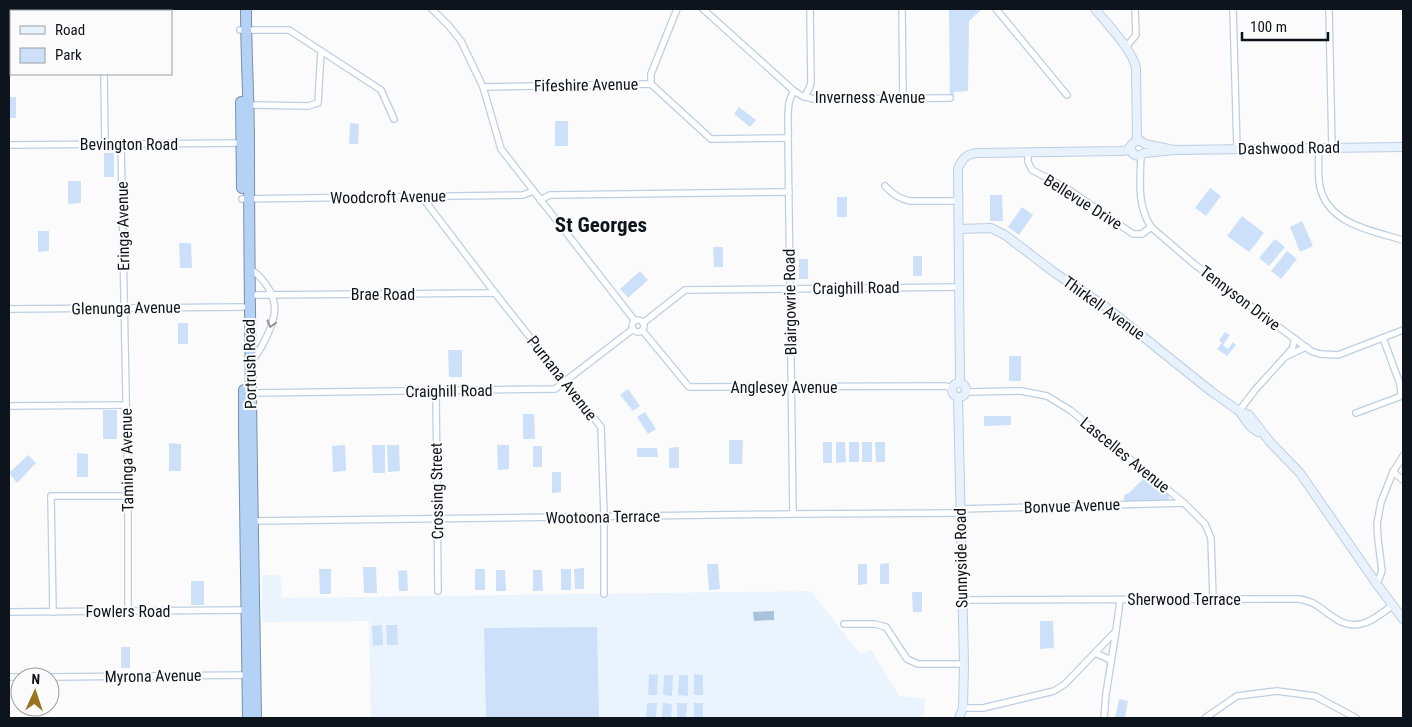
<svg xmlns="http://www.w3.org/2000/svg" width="1412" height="727" viewBox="0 0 1412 727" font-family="'Roboto Condensed',sans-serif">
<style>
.built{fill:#eaf4fe}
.green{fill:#cce1f9}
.water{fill:#a8c1dd}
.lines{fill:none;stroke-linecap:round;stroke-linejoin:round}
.street-casing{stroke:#bdcee2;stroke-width:8}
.secondary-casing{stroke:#bdcee2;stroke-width:10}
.highway-casing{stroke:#7a90a9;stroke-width:12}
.street{stroke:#fff;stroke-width:5.5}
.secondary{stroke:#e8f2fc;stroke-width:8}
.highway{stroke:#b4d2f5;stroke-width:10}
.oneway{stroke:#939598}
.labels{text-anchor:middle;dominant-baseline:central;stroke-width:4;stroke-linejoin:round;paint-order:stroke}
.street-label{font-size:16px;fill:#0e141b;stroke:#fbfbfb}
.district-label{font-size:21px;font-weight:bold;fill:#0e141b;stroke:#fbfbfb}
</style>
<rect width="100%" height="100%" fill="#fbfbfb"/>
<polygon class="built" points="262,575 277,575 281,579 282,598 811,591 860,654 871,650 899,696 925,699 924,718 371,718 369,621 262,622"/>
<g class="green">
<polygon points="949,9 982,9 969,21 968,91 954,92 954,97 950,98"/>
<rect x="9" y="97" width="7" height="21"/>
<polygon points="739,107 756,120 750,127 734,114"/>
<rect x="555" y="121" width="13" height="25"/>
<polygon points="350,123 359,124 358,144 349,144"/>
<rect x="104" y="153" width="10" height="24"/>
<polygon points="68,181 81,181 81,203 68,204"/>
<polygon points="1210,188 1221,196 1206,216 1195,208"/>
<polygon points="990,195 1002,195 1003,221 990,221"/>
<rect x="837" y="197" width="10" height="20"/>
<polygon points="1022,207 1033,215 1019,235 1008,227"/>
<polygon points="1242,216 1264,233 1249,252 1227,236"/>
<polygon points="1302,221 1313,246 1300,252 1290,227"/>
<polygon points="38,231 49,231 49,251 38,252"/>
<polygon points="1275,239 1285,247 1269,266 1259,258"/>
<polygon points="179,243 191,243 192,268 180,268"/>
<polygon points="713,247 723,247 723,267 714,267"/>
<polygon points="1287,251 1297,259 1281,279 1271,271"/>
<rect x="913" y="256" width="9" height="20"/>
<rect x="799" y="259" width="9" height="20"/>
<polygon points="640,271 648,280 628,298 620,289"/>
<rect x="178" y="323" width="10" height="21"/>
<polygon points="1225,332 1230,335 1223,345 1228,349 1233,342 1236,345 1227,356 1217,349 1222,343 1219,340"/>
<polygon points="448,350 462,350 462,377 449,377"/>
<rect x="1009" y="356" width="12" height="25"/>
<polygon points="628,389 640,406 633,411 620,395"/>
<rect x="103" y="410" width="14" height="29"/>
<polygon points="645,412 656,429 648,434 637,417"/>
<polygon points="523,414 534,414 535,439 523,439"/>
<polygon points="984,416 1011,416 1011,425 984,426"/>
<polygon points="729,440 743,440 742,464 729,464"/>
<rect x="823" y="442" width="9" height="21"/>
<polygon points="836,442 845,442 846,462 836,463"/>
<rect x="849" y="442" width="10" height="20"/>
<rect x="862" y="442" width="10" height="20"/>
<polygon points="875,442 885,442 885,462 876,462"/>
<polygon points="169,443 181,444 181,471 169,471"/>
<polygon points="345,445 346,471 333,472 332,446"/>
<polygon points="372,445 385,445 385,473 373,473"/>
<polygon points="387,445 399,445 400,471 388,472"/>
<polygon points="497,445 509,445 509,469 498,470"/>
<rect x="533" y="446" width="9" height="21"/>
<polygon points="679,447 679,468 669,468 669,448"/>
<polygon points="637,448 657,448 658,457 637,457"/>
<polygon points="77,453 88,454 88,477 77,477"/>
<polygon points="28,455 36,463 17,483 9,473"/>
<polygon points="552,472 561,472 561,492 552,493"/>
<polygon points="1143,472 1169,494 1169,499 1166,501 1124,501 1124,495 1129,493 1142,480"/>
<polygon points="889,563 889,584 880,584 880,564"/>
<polygon points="707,564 718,564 720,589 709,590"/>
<polygon points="858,564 867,564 867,584 858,585"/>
<polygon points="363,567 376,567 377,593 364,593"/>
<polygon points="584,568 584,589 575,589 574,569"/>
<polygon points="319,569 331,569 331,594 320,594"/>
<rect x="475" y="569" width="10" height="21"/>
<rect x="561" y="569" width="10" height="21"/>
<polygon points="407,570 408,591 399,591 398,571"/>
<polygon points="496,570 505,570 506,591 496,591"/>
<polygon points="533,570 542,570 543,591 533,591"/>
<rect x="191" y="581" width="13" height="24"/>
<polygon points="912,592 922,592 922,612 913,612"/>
<polygon points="1040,621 1053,621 1054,648 1040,649"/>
<polygon points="382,625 383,645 373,646 372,626"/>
<polygon points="386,625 397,625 398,645 387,645"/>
<polygon points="597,627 599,718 486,718 484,628"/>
<rect x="121" y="647" width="9" height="21"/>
<polygon points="649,674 658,675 657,695 648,695"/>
<polygon points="694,674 703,675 703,695 694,695"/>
<polygon points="664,675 673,675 672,696 663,695"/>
<polygon points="679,675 688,675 688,696 678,695"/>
<polygon points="1119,699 1128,701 1125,718 1115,718"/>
<polygon points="647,703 657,703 656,718 646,718"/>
<polygon points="663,703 672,704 671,718 662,718"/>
<polygon points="677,703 687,703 686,718 677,718"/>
<rect x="694" y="703" width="9" height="15"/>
</g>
<polygon class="water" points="774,611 774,620 754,621 753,612"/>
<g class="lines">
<g class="street-casing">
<g id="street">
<polyline points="103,9 103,11"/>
<polyline points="432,9 449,26 461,41 483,87 501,149 635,321"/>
<polyline points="703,9 794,91 802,96 814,99 950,98"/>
<polyline points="902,9 903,98"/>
<polyline points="996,9 1067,95"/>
<polyline points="1233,9 1237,149"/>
<polyline points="1329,9 1332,148"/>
<polyline points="240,30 289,30 381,90 394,119"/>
<polyline points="1126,47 1136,35 1135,9"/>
<polyline points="104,74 105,144"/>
<polyline points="651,84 651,74 677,9"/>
<polyline points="483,87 651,84 711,139 788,138"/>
<polyline points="805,97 810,86 811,82 810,9"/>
<polyline points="248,105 308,106 318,103 321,51"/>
<polyline points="121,144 128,496 128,611"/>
<polyline points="9,145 244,143"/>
<path d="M 1319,148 C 1319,160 1317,174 1320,187 C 1328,224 1372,231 1403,240"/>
<polyline points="1028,152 1028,162 1032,170 1068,189 1133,234 1142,234 1151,227"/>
<path d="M 1141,156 C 1140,181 1137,205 1151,227 L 1194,264 L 1311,351 L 1320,354 L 1338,355 L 1403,330"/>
<path d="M 885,186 C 893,194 899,199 910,201 L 958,201"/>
<polyline points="422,197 495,293 601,427 604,516 604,594"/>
<polyline points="242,199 523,195 533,191"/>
<polyline points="540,200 550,195 789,192"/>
<path d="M 249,268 C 260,275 272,289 274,303 C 278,319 262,348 252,361"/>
<polyline points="249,295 495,293"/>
<polyline points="9,309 243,307"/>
<circle cx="638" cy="326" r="6"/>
<polyline points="643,323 685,290 959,287"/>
<polyline points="642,330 689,387 945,386 952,388"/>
<polyline points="1287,356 1306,347"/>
<polyline points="436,391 438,591"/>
<polyline points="965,392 1021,391 1047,396 1070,410 1184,503 1205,524 1211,538 1213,599"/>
<polyline points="248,393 555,389 633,329"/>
<polyline points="9,406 126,405"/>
<polyline points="1239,411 1255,390 1292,349 1295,339"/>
<polyline points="1356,413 1399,397 1401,394 1400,384 1383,338"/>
<polyline points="1393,472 1403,480"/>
<polyline points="960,509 1184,503"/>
<path d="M 793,514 L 788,138 C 789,123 785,104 794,91"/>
<polyline points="250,521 793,514 960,513"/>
<polyline points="1376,583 1379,579 1382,571 1378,539 1377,524 1381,502 1393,472 1403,456"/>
<path d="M 963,600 L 1299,599 C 1317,602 1319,608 1333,617 C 1356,634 1374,620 1393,605"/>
<polyline points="9,612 247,610"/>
<polyline points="53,612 51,496 128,496"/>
<polyline points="844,624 875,624 886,627 907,659 918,664 964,664"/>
<polyline points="1095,653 1111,660"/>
<polyline points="9,677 20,677"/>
<polyline points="50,677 250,675"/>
<polyline points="963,708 983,708 1054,691 1065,684 1116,631 1120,600"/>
<polyline points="1104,718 1106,694 1116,631"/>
<polyline points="1205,718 1237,696 1277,691 1315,696 1356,718"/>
</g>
</g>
<g class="secondary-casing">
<g id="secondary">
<path d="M 1095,9 C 1107,24 1132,49 1136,68 L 1137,140"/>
<polyline points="1174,150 1145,144 1139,140 1133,143 1130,147 1133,154 1138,156 1145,153 1174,150 1403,147"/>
<polyline points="959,229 991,228 1005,235 1055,273 1106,307 1212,392 1239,411 1249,415 1270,442 1300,473 1376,583 1403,619"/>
<path d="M 960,383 L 958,169 C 962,159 966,154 977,153 L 1121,151 L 1130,150"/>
<circle cx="959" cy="390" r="7"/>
<polyline points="958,397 964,664 963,708 959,718"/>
<polyline points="1239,411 1250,426 1258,432"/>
</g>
</g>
<g class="highway-casing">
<g id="highway">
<path d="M 246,9 C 246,54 249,99 249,145 C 249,336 253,527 256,718"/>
<polyline points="241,102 242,188"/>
<polyline points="244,390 244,429 248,718"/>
</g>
</g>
<use href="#street" class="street"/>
<use href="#secondary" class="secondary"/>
<use href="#highway" class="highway"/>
</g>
<defs><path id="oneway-chevron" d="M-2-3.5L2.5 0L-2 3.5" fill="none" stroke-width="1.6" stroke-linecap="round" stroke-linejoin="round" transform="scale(1.25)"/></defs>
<use class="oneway" href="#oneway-chevron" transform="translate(271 324) rotate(107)"/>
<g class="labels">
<g class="street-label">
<text transform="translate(586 85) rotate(-1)">Fifeshire Avenue</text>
<text x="870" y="97">Inverness Avenue</text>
<text x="129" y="144">Bevington Road</text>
<text transform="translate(1289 148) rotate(-1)">Dashwood Road</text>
<text transform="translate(388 197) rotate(-1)">Woodcroft Avenue</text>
<text transform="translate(1083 202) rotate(32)">Bellevue Drive</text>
<text transform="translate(123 226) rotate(-91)">Eringa Avenue</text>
<text transform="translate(856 288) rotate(-1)">Craighill Road</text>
<text x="383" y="294">Brae Road</text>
<text transform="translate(1240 298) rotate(37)">Tennyson Drive</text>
<text transform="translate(790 302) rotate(-91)">Blairgowrie Road</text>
<text transform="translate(126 308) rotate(-1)">Glenunga Avenue</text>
<text transform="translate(1104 308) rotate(36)">Thirkell Avenue</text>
<text transform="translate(250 364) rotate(-91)">Portrush Road</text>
<text transform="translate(562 378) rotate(52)">Purnana Avenue</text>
<text x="784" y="387">Anglesey Avenue</text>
<text transform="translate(449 391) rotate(-1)">Craighill Road</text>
<text transform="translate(1125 455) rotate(39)">Lascelles Avenue</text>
<text transform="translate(127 460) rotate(-91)">Taminga Avenue</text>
<text transform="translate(437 491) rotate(-91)">Crossing Street</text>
<text transform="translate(1072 506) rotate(-2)">Bonvue Avenue</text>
<text transform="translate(603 517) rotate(-1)">Wootoona Terrace</text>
<text transform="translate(961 558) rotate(-91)">Sunnyside Road</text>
<text x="1184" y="599">Sherwood Terrace</text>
<text x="128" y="611">Fowlers Road</text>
<text transform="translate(153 676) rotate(-1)">Myrona Avenue</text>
</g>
<g class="district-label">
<text x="601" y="225">St Georges</text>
</g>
</g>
<rect width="1412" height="727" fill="none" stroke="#0e141b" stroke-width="20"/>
<rect x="10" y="10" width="162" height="65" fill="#fbfbfb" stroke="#9c9fa1"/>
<rect x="20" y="26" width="25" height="8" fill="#e8f2fc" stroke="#9c9fa1"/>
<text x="55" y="35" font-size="15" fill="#0e141b">Road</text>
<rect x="20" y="48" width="25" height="15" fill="#cce1f9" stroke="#9c9fa1"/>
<text x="55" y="60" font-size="15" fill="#0e141b">Park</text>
<g transform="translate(35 692) rotate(3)"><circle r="24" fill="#fbfbfb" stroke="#9c9fa1"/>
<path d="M0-4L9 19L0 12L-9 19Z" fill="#9a7420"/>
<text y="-8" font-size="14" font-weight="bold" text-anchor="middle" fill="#0e141b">N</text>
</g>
<path d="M1242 32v8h86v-8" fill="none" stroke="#0e141b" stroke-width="2.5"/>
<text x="1250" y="32" font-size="15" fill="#0e141b" stroke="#fbfbfb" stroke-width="4" paint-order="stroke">100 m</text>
</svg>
